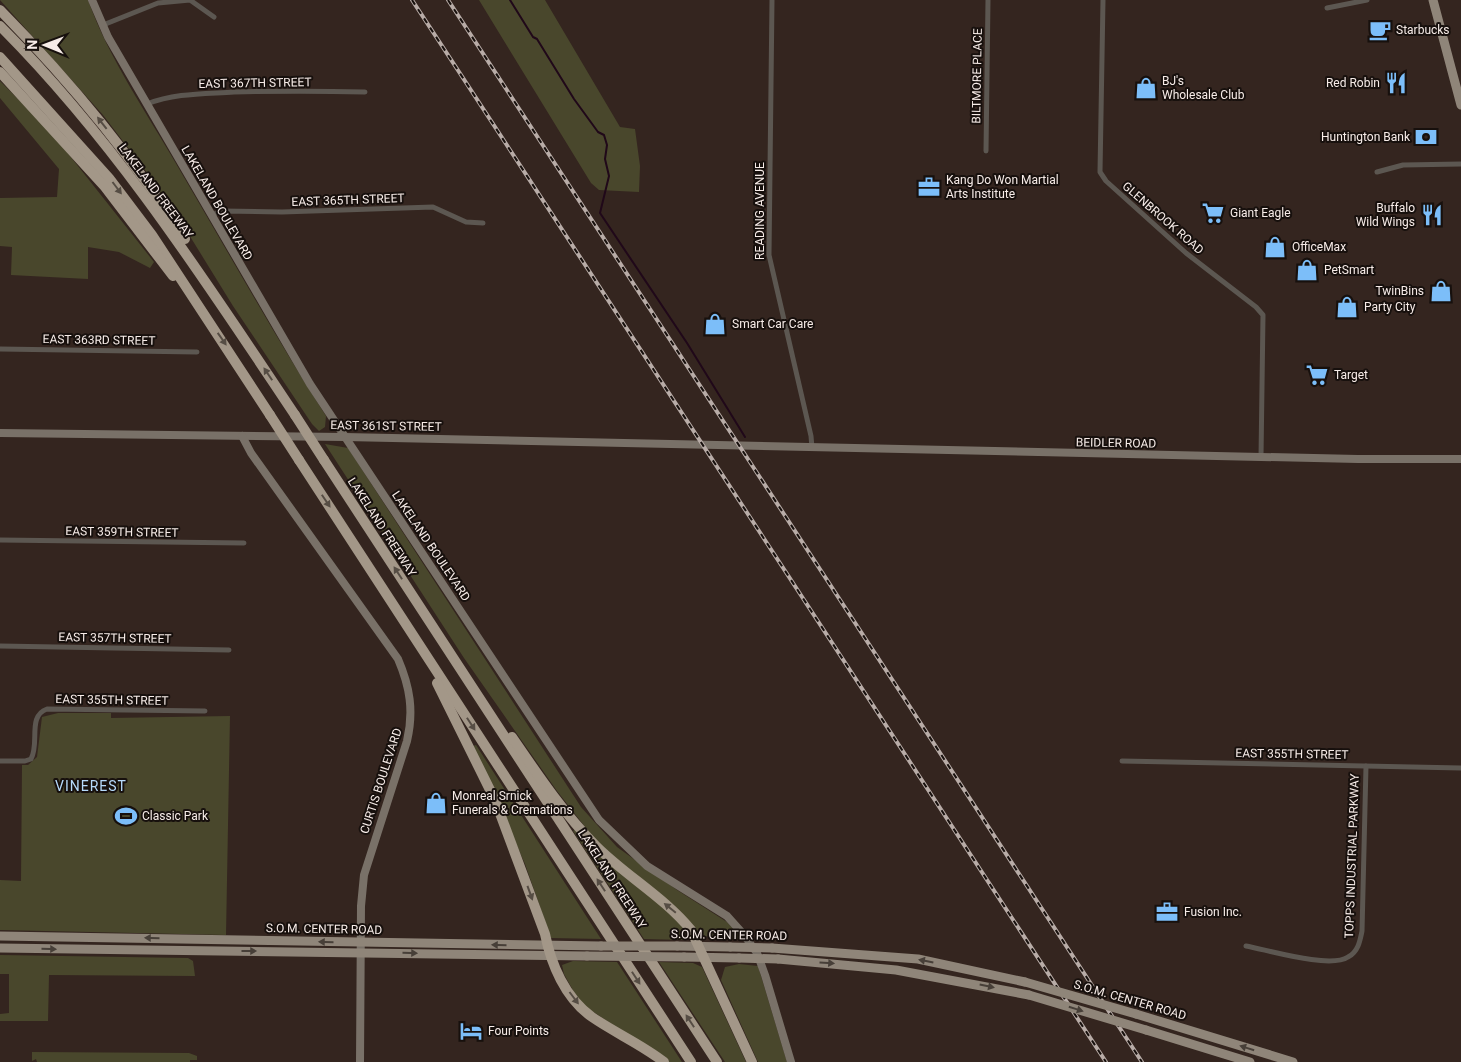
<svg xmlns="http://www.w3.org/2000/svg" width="1461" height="1062" viewBox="0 0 1461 1062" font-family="Roboto,sans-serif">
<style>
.green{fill:#49472c}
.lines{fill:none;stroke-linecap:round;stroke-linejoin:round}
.stream{stroke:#200819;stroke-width:2}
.street{stroke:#5c5751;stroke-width:5}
.secondary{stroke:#797168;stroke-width:8}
.primary{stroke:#8f8579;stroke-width:9}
.highway{stroke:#a39788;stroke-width:10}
.rail-casing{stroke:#b8aca7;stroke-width:4}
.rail{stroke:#17100d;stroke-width:2;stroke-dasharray:5.5;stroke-linecap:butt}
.primary-bridge{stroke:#8f8579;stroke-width:9}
.highway-bridge{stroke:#a39788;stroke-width:10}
.oneway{fill:#564d44}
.oneway2{fill:#473f38}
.labels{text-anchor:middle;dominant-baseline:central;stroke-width:4;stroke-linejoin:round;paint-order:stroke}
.poi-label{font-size:12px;fill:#f7ece8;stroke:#17100d;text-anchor:start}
.street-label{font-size:12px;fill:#f7ece8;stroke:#17100d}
.neighbourhood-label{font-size:14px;letter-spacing:1px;fill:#b6dafb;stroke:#17100d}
</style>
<rect width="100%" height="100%" fill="#34251f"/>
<g class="green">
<path d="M 0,0 L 88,0 C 109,59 147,113 178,167 C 227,250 274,335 326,416 L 325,427 L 319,431 L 312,424 L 233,306 L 183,225 L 145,170 L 103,115 Z"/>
<polygon points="479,0 545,0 620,127 635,129 640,166 639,192 599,190 591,183"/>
<polygon points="0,81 51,132 154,262 150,268 119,252 88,247 88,279 11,275 12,247 0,246 0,198 57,197 59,169 0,98"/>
<polygon points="325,444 348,448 581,807 617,847 677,890 727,922 742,939 702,936 600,846 557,791 464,658"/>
<polygon points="58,713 111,713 111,718 230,716 226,935 0,930 0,880 21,881 22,765 28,765 37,757 42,717"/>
<polygon points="476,745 601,939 551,938 525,864 473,746"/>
<polygon points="576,829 665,905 685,930 683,940 644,939 573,831"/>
<polygon points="0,955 188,958 193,961 195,976 49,975 48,1021 0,1021 0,1014 9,1013 9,974 0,974"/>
<polygon points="573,961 617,962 682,1062 669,1062 580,1003 564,974 562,965"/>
<polygon points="659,962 693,963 702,967 746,1062 725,1062"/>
<polygon points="739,964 758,966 787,1062 758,1062 721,980 725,967"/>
<polygon points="32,1052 189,1053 197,1056 197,1060 190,1060 190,1062 37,1062 36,1059 32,1061"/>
</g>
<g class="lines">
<polyline class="stream" points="510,0 533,37 537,39 574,99 598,132 604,135 607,145 605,159 609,176 600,213 687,343 745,437"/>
<g class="street">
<polyline points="772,0 769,255 811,436 812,448"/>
<polyline points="1103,0 1100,172 1106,181 1186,253 1256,307 1263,315 1261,457"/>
<polyline points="1327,8 1367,0"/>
<polyline points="103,25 158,3 190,0 214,17"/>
<path d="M 147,104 C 175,93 204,94 234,92 C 278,91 321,91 365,92"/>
<polyline points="986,151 988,0"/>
<polyline points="1377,172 1403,165 1461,164"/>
<polyline points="211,215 222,211 282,212 433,207 466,222 483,223"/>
<polyline points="0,349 197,352"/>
<polyline points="0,540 244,543"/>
<polyline points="0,646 229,650"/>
<path d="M 0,761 L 25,761 L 31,759 C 40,743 27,716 47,709 L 205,711"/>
<polyline points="1122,761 1461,768"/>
<path d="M 1246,946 C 1268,950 1330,969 1348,957 C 1358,952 1360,941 1362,931 L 1366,766"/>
</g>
<g class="secondary">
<polyline points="92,0 108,37 310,384 599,820 647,866 727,916 744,935 757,953 765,975 791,1062"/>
<polyline points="0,433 345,437 1358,459 1461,459"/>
<path d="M 242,436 L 251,453 L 398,659 C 410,687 414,711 407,741 L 364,875 L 361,906 L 360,1062"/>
</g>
<g class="primary">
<polyline points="1433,0 1461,105"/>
<polyline points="0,936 601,946"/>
<polyline points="677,946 730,947"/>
<polyline points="0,948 587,956"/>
<polyline points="772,948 918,959 1025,982"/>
<polyline points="684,957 739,958"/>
<polyline points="778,959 896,970 1029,995"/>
<polyline points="1136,1014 1293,1062"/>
<polyline points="1146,1030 1250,1062"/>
</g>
<g class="highway">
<path d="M 0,10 C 69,80 132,156 185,239"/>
<path d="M 0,26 C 116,142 204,279 295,415"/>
<polyline points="0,57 109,178 152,235 270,415"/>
<polyline points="0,72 105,187 173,276"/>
<polyline points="299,460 691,1062"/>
<polyline points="324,460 717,1062"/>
<path d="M 437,683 L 495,800 L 545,934 C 551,964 565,998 592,1017 C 615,1033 641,1044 664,1062"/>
<path d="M 512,737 C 538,775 564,814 596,846 C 626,876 664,897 691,930 L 752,1062"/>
</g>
<g class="rail-casing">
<g id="rail">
<polyline points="412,0 1106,1062"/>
<polyline points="448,0 1142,1062"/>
</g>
</g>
<use href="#rail" class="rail"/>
<g class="primary-bridge">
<polyline points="601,946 677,946"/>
<polyline points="730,947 772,948"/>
<polyline points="587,956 684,957"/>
<polyline points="739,958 778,959"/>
<polyline points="1025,982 1136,1014"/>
<polyline points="1029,995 1146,1030"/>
</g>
<g class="highway-bridge">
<polyline points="270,415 299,460"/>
<polyline points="295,415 324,460"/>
</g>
</g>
<defs><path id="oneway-solid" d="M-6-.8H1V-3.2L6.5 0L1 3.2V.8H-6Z" transform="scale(1.25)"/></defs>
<g class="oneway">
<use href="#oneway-solid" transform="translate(102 123) rotate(-128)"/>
<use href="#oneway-solid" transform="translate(117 188) rotate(53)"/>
<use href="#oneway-solid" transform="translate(222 339) rotate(55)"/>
<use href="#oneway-solid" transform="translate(268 374) rotate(-124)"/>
<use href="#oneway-solid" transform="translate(326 501) rotate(56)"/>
<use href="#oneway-solid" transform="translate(398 573) rotate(-123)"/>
<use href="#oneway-solid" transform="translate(471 724) rotate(57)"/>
<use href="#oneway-solid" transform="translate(601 885) rotate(-123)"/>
<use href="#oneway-solid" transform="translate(530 893) rotate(70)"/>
<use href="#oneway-solid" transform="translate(670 908) rotate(-141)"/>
<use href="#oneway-solid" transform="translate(636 978) rotate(57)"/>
<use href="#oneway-solid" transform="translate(574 998) rotate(53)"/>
<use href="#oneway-solid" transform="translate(690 1021) rotate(-123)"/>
</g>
<g class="oneway2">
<use href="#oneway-solid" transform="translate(152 938) rotate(-179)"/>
<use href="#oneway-solid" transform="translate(326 942) rotate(-179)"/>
<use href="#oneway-solid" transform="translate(499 945) rotate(-179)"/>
<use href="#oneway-solid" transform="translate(49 949) rotate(1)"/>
<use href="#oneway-solid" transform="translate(249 951)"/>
<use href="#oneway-solid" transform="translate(410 953) rotate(1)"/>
<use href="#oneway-solid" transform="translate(926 961) rotate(-169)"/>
<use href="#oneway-solid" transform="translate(827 963) rotate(4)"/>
<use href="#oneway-solid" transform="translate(987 986) rotate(12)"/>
<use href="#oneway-solid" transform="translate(1076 1009) rotate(17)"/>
<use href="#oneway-solid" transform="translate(1247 1048) rotate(-163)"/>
</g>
<defs>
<g id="cafe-bare" transform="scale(1.725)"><path d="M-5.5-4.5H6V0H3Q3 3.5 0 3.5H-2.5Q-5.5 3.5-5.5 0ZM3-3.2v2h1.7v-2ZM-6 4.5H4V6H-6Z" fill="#7cbef9" stroke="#17100d" stroke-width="2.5" paint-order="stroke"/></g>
<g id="restaurant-bare" transform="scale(1.725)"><path d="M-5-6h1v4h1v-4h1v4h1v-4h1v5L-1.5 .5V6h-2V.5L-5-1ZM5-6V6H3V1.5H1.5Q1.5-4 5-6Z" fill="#7cbef9" stroke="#17100d" stroke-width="2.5" paint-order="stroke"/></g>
<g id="shop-bare" transform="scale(1.725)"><path d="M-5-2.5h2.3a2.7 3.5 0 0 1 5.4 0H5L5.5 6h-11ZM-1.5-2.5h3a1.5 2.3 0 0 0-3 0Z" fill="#7cbef9" stroke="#17100d" stroke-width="2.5" paint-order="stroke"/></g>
<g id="bank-bare" transform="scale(1.725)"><path d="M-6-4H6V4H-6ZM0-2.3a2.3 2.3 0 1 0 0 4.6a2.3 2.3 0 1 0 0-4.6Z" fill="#7cbef9" stroke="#17100d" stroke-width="2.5" paint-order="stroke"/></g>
<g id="office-bare" transform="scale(1.725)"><path d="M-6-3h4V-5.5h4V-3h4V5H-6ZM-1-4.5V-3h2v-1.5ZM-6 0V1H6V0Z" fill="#7cbef9" stroke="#17100d" stroke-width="2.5" paint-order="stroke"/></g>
<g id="supermarket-bare" transform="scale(1.725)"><path d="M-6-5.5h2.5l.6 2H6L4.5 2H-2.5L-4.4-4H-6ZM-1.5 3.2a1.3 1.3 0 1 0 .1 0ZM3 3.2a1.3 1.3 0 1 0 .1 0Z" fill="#7cbef9" stroke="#17100d" stroke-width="2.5" paint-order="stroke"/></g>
<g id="stadium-bare" transform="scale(1.725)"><path d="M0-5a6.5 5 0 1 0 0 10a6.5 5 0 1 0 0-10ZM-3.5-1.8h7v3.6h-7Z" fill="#7cbef9" stroke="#17100d" stroke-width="2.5" paint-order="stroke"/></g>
<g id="hotel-bare" transform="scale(1.725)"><path d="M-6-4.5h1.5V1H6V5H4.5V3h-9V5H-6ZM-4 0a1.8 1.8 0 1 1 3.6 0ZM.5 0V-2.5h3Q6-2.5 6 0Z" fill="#7cbef9" stroke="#17100d" stroke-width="2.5" paint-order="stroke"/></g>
</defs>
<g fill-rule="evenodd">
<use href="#cafe-bare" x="1380" y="30"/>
<use href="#restaurant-bare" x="1396" y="83"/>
<use href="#shop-bare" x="1146" y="88"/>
<use href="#bank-bare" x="1426" y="137"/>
<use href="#office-bare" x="929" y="187"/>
<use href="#supermarket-bare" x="1213" y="213"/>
<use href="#restaurant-bare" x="1432" y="215"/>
<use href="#shop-bare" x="1275" y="247"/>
<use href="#shop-bare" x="1307" y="270"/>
<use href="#shop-bare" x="1441" y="291"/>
<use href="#shop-bare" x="1347" y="307"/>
<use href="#shop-bare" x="715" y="324"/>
<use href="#supermarket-bare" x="1317" y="375"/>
<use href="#shop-bare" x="436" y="803"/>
<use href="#stadium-bare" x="126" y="816"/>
<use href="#office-bare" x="1167" y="912"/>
<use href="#hotel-bare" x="471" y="1031"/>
</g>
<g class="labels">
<g class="poi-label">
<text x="1396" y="30">Starbucks</text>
<text x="1162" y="81">BJ's<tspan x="1162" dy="14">Wholesale Club</tspan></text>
<text x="1380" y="83" text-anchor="end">Red Robin</text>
<text x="1410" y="137" text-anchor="end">Huntington Bank</text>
<text x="946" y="180">Kang Do Won Martial<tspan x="946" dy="14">Arts Institute</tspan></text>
<text x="1415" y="208" text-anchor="end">Buffalo<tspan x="1415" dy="14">Wild Wings</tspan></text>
<text x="1230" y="213">Giant Eagle</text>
<text x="1292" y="247">OfficeMax</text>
<text x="1324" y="270">PetSmart</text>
<text x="1424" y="291" text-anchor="end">TwinBins</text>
<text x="1364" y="307">Party City</text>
<text x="732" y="324">Smart Car Care</text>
<text x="1334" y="375">Target</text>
<text x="452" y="796">Monreal Srnick<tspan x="452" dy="14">Funerals &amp; Cremations</tspan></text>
<text x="142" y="816">Classic Park</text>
<text x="1184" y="912">Fusion Inc.</text>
<text x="488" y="1031">Four Points</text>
</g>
<g class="street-label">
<text transform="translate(977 76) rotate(-89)">BILTMORE PLACE</text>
<text transform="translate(255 83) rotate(-1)">EAST 367TH STREET</text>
<text transform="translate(156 191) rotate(53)">LAKELAND FREEWAY</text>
<text transform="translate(348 200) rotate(-2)">EAST 365TH STREET</text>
<text transform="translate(217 203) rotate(60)">LAKELAND BOULEVARD</text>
<text transform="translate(760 211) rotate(-90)">READING AVENUE</text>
<text transform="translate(1163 218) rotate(41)">GLENBROOK ROAD</text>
<text transform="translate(99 340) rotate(1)">EAST 363RD STREET</text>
<text transform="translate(386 426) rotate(1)">EAST 361ST STREET</text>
<text transform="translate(1116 443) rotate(1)">BEIDLER ROAD</text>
<text transform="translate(382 527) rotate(57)">LAKELAND FREEWAY</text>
<text transform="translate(122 532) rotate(1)">EAST 359TH STREET</text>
<text transform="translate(431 546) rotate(56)">LAKELAND BOULEVARD</text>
<text transform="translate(115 638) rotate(1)">EAST 357TH STREET</text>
<text transform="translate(112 700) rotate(1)">EAST 355TH STREET</text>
<text transform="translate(1292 754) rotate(1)">EAST 355TH STREET</text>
<text transform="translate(381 781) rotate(-72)">CURTIS BOULEVARD</text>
<text transform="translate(1352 856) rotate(-88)">TOPPS INDUSTRIAL PARKWAY</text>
<text transform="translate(612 879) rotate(57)">LAKELAND FREEWAY</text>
<text transform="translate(324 929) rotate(1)">S.O.M. CENTER ROAD</text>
<text transform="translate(729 935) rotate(1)">S.O.M. CENTER ROAD</text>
<text transform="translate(1130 1000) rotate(16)">S.O.M. CENTER ROAD</text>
</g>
<g class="neighbourhood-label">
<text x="91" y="786">VINEREST</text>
</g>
</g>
<g transform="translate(45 45) rotate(271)" stroke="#17100d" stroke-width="4" paint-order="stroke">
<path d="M0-4L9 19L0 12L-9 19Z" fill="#f7ece8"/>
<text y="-8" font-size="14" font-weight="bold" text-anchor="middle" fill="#f7ece8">N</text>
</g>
</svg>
